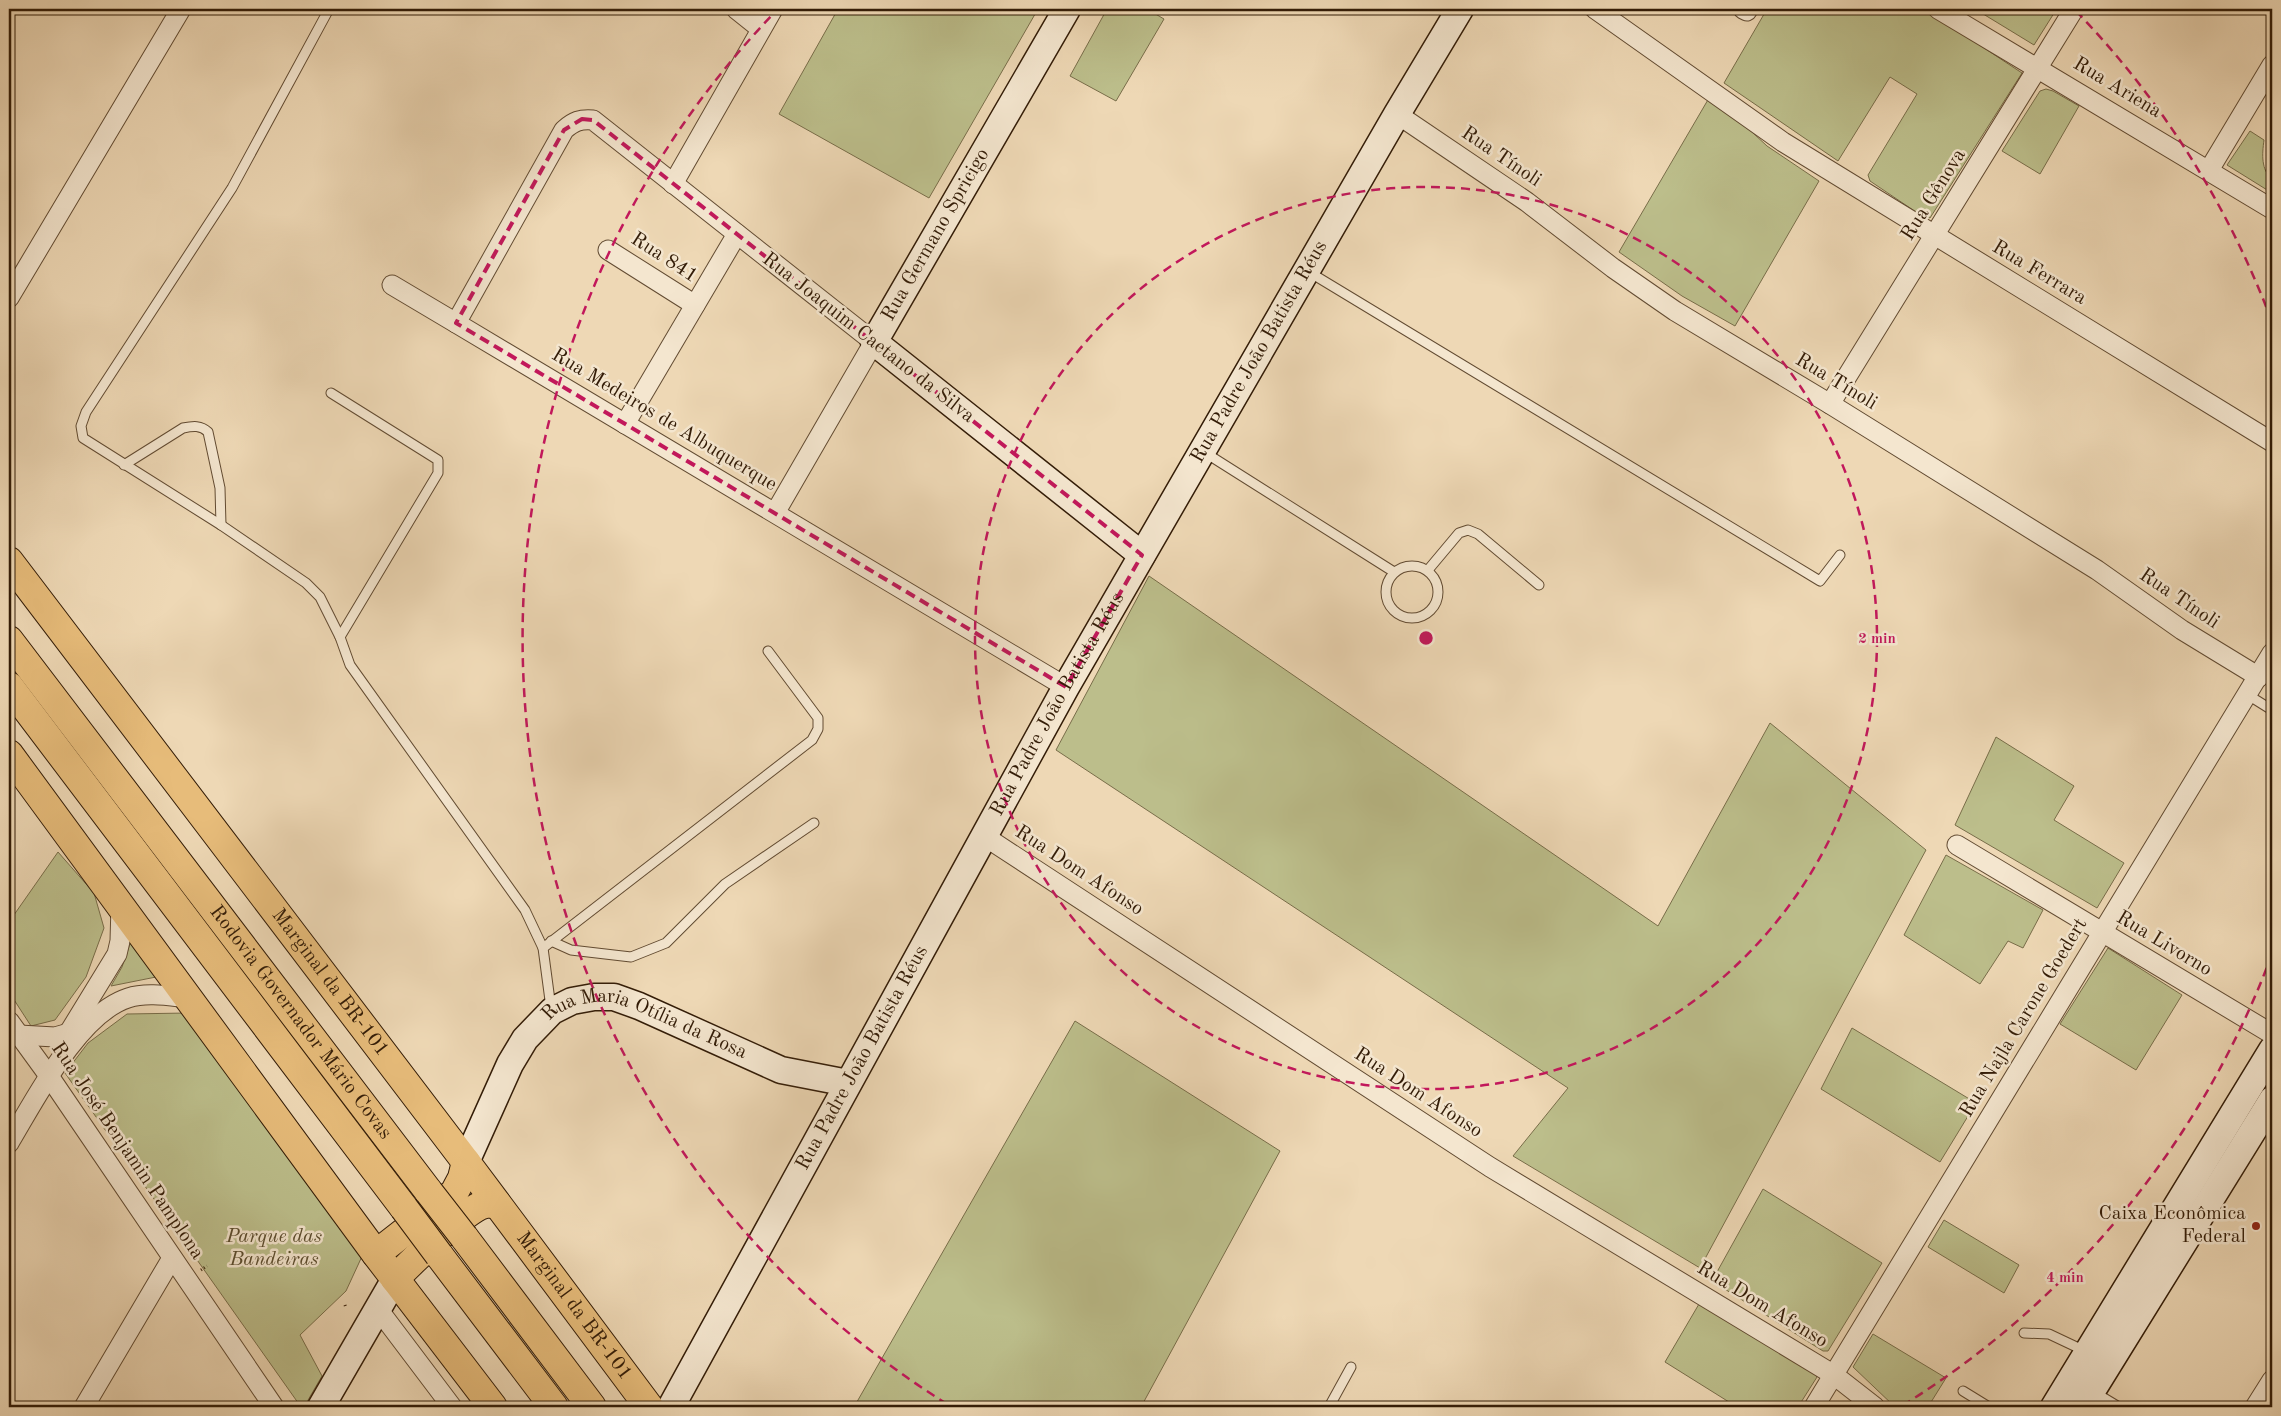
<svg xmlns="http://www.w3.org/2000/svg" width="2281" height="1416" viewBox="0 0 2281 1416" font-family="'Old Standard TT',serif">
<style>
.green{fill:#bcbe8b;stroke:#786d49}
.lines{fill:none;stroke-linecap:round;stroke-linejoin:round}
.lane-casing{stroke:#624b32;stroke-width:11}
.street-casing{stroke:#624b32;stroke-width:21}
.secondary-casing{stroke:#331c07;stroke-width:29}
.primary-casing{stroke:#331c07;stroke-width:30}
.highway-casing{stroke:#331c07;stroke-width:30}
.path{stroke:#331c07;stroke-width:3;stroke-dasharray:1 2.5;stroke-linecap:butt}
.lane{stroke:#f4e6cf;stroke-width:9}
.street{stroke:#f4e6cf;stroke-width:19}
.secondary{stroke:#f4e6cf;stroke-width:26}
.primary{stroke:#e7bc7a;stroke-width:28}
.highway{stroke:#e7bc7a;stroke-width:28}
.highway-bridge-casing{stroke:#331c07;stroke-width:30;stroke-linecap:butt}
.highway-bridge{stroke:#e7bc7a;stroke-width:28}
.marked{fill:none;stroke:#c2185b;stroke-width:4;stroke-dasharray:10 6;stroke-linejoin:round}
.ring{fill:none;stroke:#c2185b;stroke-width:2.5;stroke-dasharray:9 6}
.poi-dot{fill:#8f2418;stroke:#f4e6cf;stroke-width:2}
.labels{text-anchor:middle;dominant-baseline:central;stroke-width:5;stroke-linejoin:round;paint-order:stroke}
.street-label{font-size:20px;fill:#331c07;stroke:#f4e6cf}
.poi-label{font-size:20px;fill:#331c07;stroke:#f4e6cf;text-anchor:end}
.park-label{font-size:20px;font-style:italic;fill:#5c4d2f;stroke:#f4e6cf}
.centre{fill:#c2185b;stroke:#f4e6cf;stroke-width:2.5}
.ring-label{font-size:15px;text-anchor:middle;font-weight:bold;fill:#c2185b;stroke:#f4e6cf;stroke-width:5;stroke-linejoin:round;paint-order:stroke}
</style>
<rect width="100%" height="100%" fill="#eed8b5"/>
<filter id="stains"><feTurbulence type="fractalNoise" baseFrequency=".004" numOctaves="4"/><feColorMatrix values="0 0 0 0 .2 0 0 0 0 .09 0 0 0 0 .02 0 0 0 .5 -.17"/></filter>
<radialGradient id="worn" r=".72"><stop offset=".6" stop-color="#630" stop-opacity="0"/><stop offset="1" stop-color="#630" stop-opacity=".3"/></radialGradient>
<g class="green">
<polygon points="838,9 1038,9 929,198 779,114"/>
<polygon points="1107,9 1147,9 1164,19 1116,101 1070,76"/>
<polygon points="1767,9 1918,9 1931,13 2022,73 1930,218 1916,212 1870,181 1868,175 1917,94 1890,77 1838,161 1724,83"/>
<polygon points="1975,9 2054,9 2056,10 2034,45"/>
<polygon points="2046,89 2053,91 2079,106 2040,174 2002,151 2040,91"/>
<polygon points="1709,98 1737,118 1767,146 1819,181 1735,326 1682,296 1619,252"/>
<path d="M 2250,131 L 2264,140 C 2262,155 2261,169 2272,180 L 2272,193 L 2227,165 Z"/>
<polygon points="1149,576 1658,926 1770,723 1926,850 1700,1268 1513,1156 1568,1088 1056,750"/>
<polygon points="1996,737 2074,786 2054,820 2124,863 2097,908 1955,825"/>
<polygon points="58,852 94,893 104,928 86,977 55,1020 31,1026 9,992 9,922"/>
<polygon points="1946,855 2043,910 2023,948 2008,941 1980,984 1904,935"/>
<polygon points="132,938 161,976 111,986 122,967"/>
<polygon points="2108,948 2182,995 2136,1070 2060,1024"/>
<polygon points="187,1013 364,1252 346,1291 300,1335 322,1376 304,1407 301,1407 65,1073 88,1043 127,1014"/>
<polygon points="1075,1021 1280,1151 1141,1407 854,1407"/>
<polygon points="1852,1028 1976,1103 1940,1162 1821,1089"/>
<polygon points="1763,1189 1882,1263 1828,1351 1823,1351 1712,1281"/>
<polygon points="1944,1220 2019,1265 2004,1293 1928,1247"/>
<polygon points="1699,1304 1810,1368 1817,1377 1798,1407 1737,1407 1665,1362"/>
<polygon points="1873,1334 1946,1378 1928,1407 1895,1407 1853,1367"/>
</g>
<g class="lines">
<g class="lane-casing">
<g id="lane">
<polyline points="329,9 232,188 86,412 81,426 83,438 221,525 306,583 320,597 340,637 350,665 525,910 543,948 551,1008"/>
<polyline points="1309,272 1820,581 1840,555"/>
<polyline points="331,393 438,460 438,473 340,637"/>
<polyline points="1204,452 1394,572"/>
<path d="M 124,465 L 183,428 C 193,426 201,425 208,432 L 220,488 L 221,525"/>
<circle cx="1412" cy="592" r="26"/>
<polyline points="1428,570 1459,533 1468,530 1478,534 1539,585"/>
<polyline points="2248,695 2272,710"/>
<polyline points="551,941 571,950 631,957 666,943 725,884 814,823"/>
<polyline points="543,948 812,740 818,729 818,718 768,651"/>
<polyline points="2024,1333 2049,1334 2085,1351"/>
<polyline points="1963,1391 1989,1407"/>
<polyline points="2094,1392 2119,1407"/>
<polyline points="1329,1407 1351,1367"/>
</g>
</g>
<g class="street-casing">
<g id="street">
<polyline points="736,9 761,29"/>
<polyline points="1595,9 1783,142 2272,442"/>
<polyline points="1743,9 1747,11"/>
<polyline points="1938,9 2272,209"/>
<polyline points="1397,114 1527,202 1613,268 1675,311 1830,404 2097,570 2182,630 2259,677"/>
<polyline points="2209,170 2272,65"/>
<polyline points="673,184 773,9"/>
<polyline points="608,250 695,305"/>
<polyline points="392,285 456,323"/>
<polyline points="9,298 181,9"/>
<polyline points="1830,404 2074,9"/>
<polyline points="625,424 737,234"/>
<path d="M 775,513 L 874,342 L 593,120 C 580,119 574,121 564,130 L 456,323 L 1066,687"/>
<polyline points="984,836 1490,1167 1834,1375 1875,1407"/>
<polyline points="1957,845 2272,1034"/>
<polyline points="9,1021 49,1076 274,1407"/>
<polyline points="68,1034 117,954 120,941 121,905"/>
<polyline points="19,1035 55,1037 69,1033"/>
<path d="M 9,1143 C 35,1100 78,1014 128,998 C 146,992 169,996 188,998"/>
<polyline points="378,1309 452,1407"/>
<polyline points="84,1407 172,1258"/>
<polyline points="1814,1407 2272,653"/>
<polyline points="2255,1407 2272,1380"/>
</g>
</g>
<g class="secondary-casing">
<g id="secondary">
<polyline points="1067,9 874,342 1142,555"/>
<path id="s1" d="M 466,1162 L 510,1064 L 525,1039 L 552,1011 L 572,1001 L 594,997 L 614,997 L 639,1006 L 781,1070 L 848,1083"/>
<polyline points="321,1407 395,1279"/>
<path id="s2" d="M 671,1407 L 1066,687 L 1397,114 L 1460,9"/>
<polyline points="2054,1407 2272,1050"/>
<polyline points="2082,1407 2272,1100"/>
</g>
</g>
<g class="primary-casing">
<g id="primary">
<path id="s3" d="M 9,561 L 466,1162 L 649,1407"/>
<polyline points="9,754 376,1254 493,1407"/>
<polyline points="376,1254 454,1193 462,1178 466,1162"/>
<path d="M 395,1279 C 410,1263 467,1208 485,1204 C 488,1203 493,1204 497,1204"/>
</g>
</g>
<g class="highway-casing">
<g id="highway">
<path id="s4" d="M 9,640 L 429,1192"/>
<polyline points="9,686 404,1208"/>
<polyline points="464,1237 592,1407"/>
<polyline points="439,1255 554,1407"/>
</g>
</g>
<g class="path">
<polyline points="201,1270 207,1266"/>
<polyline points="345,1305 346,1308"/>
</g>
<use href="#lane" class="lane"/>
<use href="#street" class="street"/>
<use href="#secondary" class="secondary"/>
<use href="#primary" class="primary"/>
<use href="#highway" class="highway"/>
<g class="highway-bridge-casing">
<g id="highway-bridge">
<polyline points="429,1192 464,1237"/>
<polyline points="404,1208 439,1255"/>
</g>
</g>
<use href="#highway-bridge" class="highway-bridge"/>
</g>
<path class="marked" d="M 582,119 L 593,120 L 1142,555 L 1066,687 L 456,323 L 564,130 Z"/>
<g class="ring">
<circle cx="1426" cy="638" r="451"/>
<path d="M2272 954A903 903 0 0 1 1905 1404M947 1404A903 903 0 0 1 776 11M2076 11A903 903 0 0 1 2272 322"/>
</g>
<circle class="poi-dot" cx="2256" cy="1226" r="5"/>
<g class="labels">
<g class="street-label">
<text transform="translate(2117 88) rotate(31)">Rua Ariena</text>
<text transform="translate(1501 157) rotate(34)">Rua Tínoli</text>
<text transform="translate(1934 195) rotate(-58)">Rua Gênova</text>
<text transform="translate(936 235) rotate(-60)">Rua Germano Spricigo</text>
<text transform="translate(664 258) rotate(33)">Rua 841</text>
<text transform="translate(2039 273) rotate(31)">Rua Ferrara</text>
<text transform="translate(868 338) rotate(38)">Rua Joaquim Caetano da Silva</text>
<text stroke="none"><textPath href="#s2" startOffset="1208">Rua Padre João Batista Réus</textPath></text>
<text transform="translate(1836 382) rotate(31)">Rua Tínoli</text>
<text transform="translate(664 420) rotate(31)">Rua Medeiros de Albuquerque</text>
<text transform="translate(2179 599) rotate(34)">Rua Tínoli</text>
<text stroke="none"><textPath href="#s2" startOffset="802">Rua Padre João Batista Réus</textPath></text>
<text transform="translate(1079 871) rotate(33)">Rua Dom Afonso</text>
<text transform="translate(2164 944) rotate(31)">Rua Livorno</text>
<text stroke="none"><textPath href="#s3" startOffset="530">Marginal da BR-101</textPath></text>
<text transform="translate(2024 1018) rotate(-59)">Rua Najla Carone Goedert</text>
<text stroke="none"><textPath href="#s4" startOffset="481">Rodovia Governador Mário Covas</textPath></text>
<text stroke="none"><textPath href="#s1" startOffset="275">Rua Maria Otília da Rosa</textPath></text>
<text stroke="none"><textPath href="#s2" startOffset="398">Rua Padre João Batista Réus</textPath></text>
<text transform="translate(1418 1093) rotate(33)">Rua Dom Afonso</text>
<text transform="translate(127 1151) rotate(56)">Rua José Benjamin Pamplona</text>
<text transform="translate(1762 1305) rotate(31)">Rua Dom Afonso</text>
<text stroke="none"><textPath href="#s3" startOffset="935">Marginal da BR-101</textPath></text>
</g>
<g class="poi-label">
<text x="2246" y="1214">Caixa Econômica<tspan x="2246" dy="23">Federal</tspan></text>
</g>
<g class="park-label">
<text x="274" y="1237">Parque das<tspan x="274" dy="23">Bandeiras</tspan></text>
</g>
</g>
<circle cx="1426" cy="638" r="8" class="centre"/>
<g class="ring-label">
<text x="1877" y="643">2 min</text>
<text x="2065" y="1282">4 min</text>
</g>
<rect width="2281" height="1416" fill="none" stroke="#eed8b5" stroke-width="30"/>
<rect x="10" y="10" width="2261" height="1396" fill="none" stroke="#331c07" stroke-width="2.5"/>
<rect x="15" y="15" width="2251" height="1386" fill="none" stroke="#331c07"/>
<rect width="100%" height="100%" filter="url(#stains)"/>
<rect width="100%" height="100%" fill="url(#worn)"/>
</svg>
